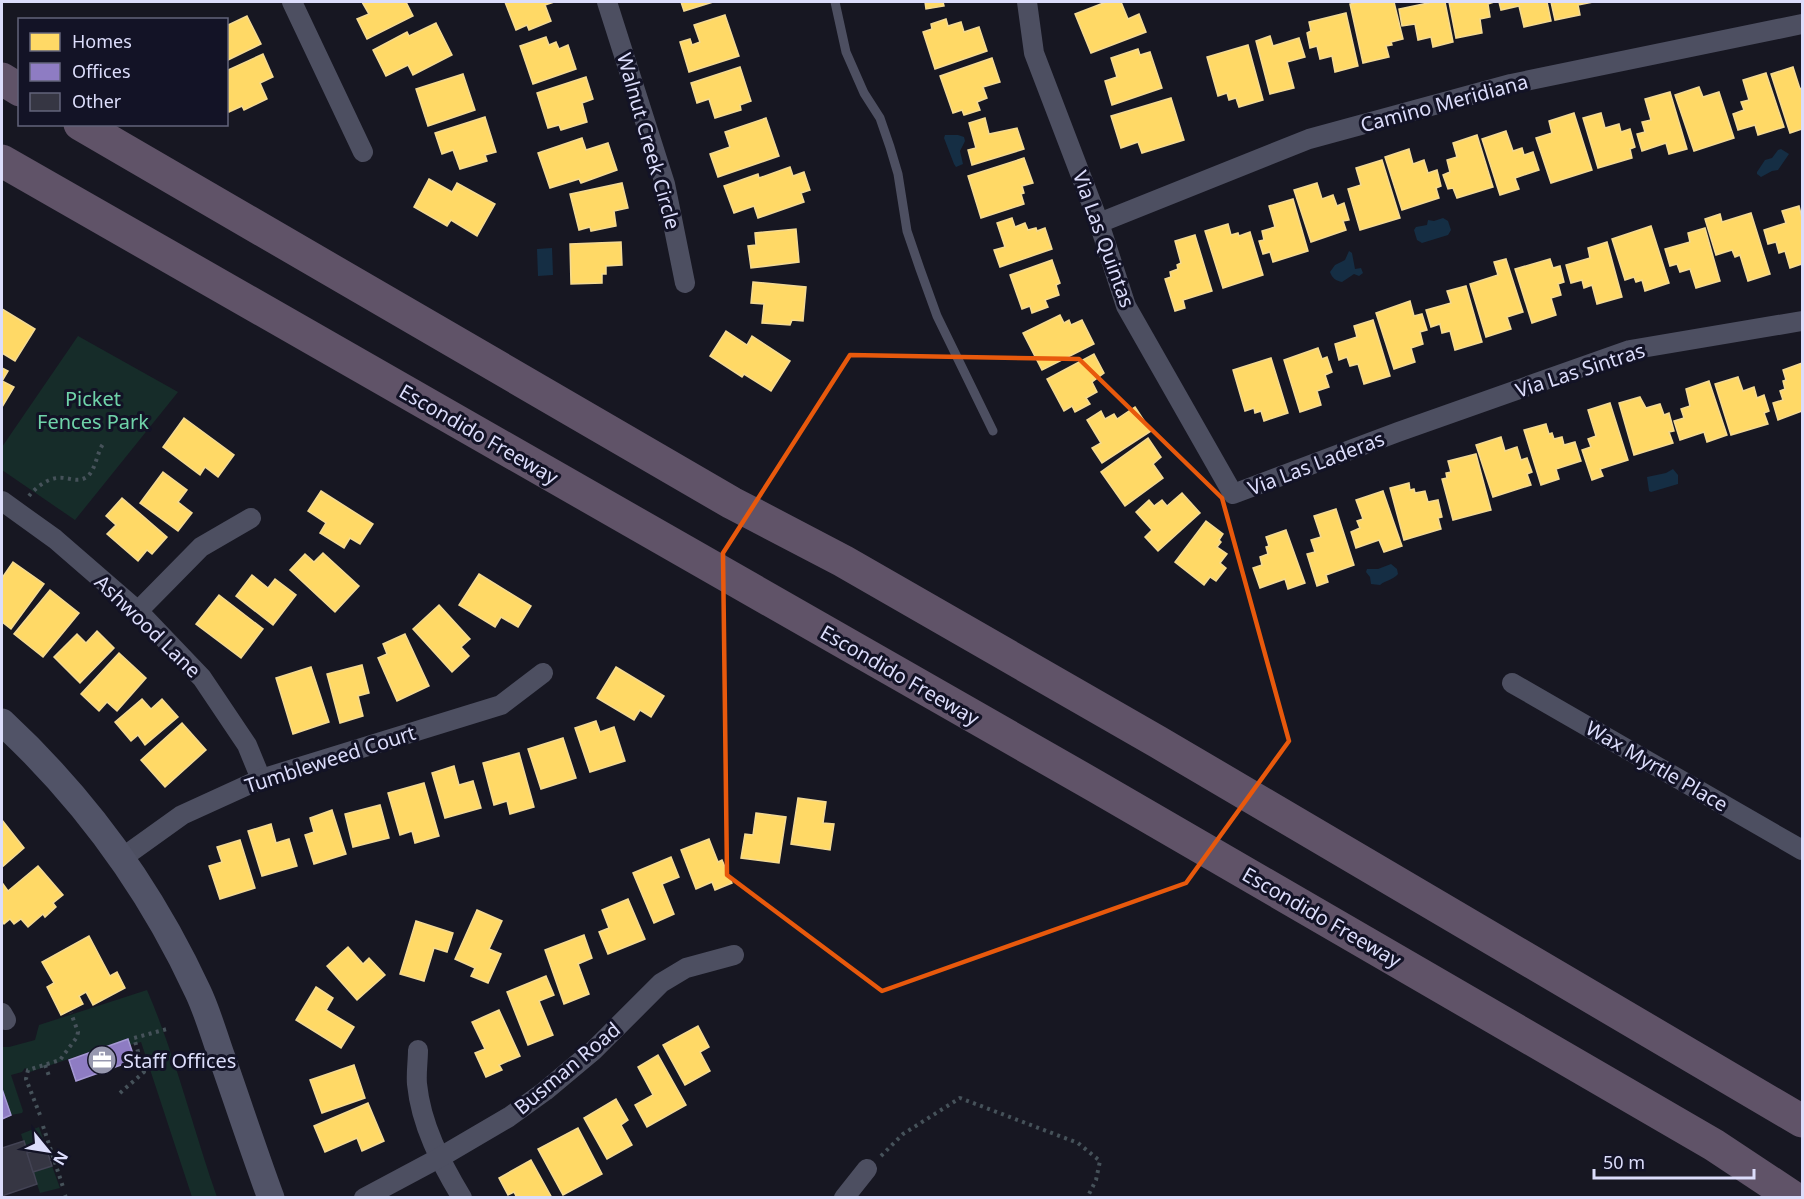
<svg xmlns="http://www.w3.org/2000/svg" width="1804" height="1199" viewBox="0 0 1804 1199" font-family="'Noto Sans',sans-serif">
<style>
.green{fill:#162c29}
.water{fill:#152e44}
.homes{fill:#ffd966;stroke:#f4da93;stroke-width:1.5}
.offices{fill:#8e7cc3;stroke:#a599d4;stroke-width:1.5}
.building{fill:#363643;stroke:#434354;stroke-width:1.5}
.lines{fill:none;stroke-linecap:round;stroke-linejoin:round}
.path{stroke:#46525a;stroke-width:4;stroke-dasharray:3 4.5;stroke-linecap:butt}
.lane{stroke:#4d4f61;stroke-width:9}
.street{stroke:#4d4f61;stroke-width:20}
.secondary{stroke:#515367;stroke-width:27}
.highway{stroke:#605368;stroke-width:33}
.marked{fill:none;stroke:#e8590c;stroke-width:4.5;stroke-linejoin:round}
.labels{text-anchor:middle;dominant-baseline:central;stroke-width:6;stroke-linejoin:round;paint-order:stroke}
.street-label{font-size:20px;fill:#dcddfb;stroke:#131326}
.park-label{font-size:20px;fill:#6fd3a9;stroke:#131326}
.poi-label{font-size:20px;fill:#dcddfb;stroke:#131326;text-anchor:start}
</style>
<rect width="100%" height="100%" fill="#171722"/>
<g class="green">
<polygon points="78,336 178,392 75,520 2,470 2,447"/>
<path d="M 147,990 C 176,1057 193,1129 217,1197 L 192,1197 L 141,1042 L 130,1045 L 128,1039 L 30,1072 L 25,1068 L 22,1072 L 11,1075 L 23,1111 L 22,1113 L 11,1115 L 2,1089 L 2,1047 L 9,1047 L 35,1040 L 39,1025 Z"/>
<polygon points="39,1127 46,1147 27,1153 21,1134"/>
<polygon points="52,1166 60,1188 40,1193 33,1172"/>
</g>
<g class="water">
<polygon points="945,135 958,135 964,137 965,141 960,151 963,164 956,167 954,164 944,138"/>
<polygon points="1781,149 1789,154 1778,170 1772,171 1761,177 1757,174 1757,172 1765,160 1772,158 1778,150"/>
<polygon points="1443,218 1448,221 1451,230 1448,235 1422,243 1417,240 1414,230 1416,227 1427,225 1428,220 1434,221"/>
<polygon points="552,248 553,275 538,276 537,249"/>
<path d="M 1349,251 L 1352,253 L 1355,269 L 1361,268 L 1363,273 L 1359,276 L 1354,274 L 1342,282 C 1336,281 1332,278 1330,272 L 1335,265 L 1345,260 Z"/>
<polygon points="1673,469 1678,475 1678,484 1651,492 1649,491 1647,477 1666,473"/>
<path d="M 1391,564 L 1397,569 L 1398,574 C 1393,580 1386,580 1380,585 L 1371,584 L 1370,577 L 1366,572 L 1367,569 L 1378,569 Z"/>
</g>
<g class="homes">
<polygon points="362,2 406,2 413,16 367,39 357,19 369,14"/>
<polygon points="505,2 554,2 545,5 551,21 529,30 527,25 516,30"/>
<polygon points="681,2 713,2 684,11"/>
<polygon points="925,2 943,2 944,6 926,9"/>
<polygon points="1106,2 1121,2 1128,19 1139,14 1146,32 1091,53 1075,14"/>
<polygon points="1359,2 1394,2 1403,39 1391,42 1392,45 1386,46 1389,57 1363,63 1350,4"/>
<polygon points="1427,2 1445,2 1453,42 1433,47 1431,37 1418,40 1415,24 1402,26 1399,9 1428,3"/>
<polygon points="1449,2 1494,2 1488,4 1490,17 1480,19 1482,33 1456,38"/>
<polygon points="1499,2 1547,2 1551,21 1524,27 1519,6 1501,10"/>
<polygon points="1551,2 1593,2 1578,5 1580,15 1555,20"/>
<polygon points="1346,13 1358,66 1335,72 1332,56 1320,59 1317,46 1310,48 1307,33 1311,31 1309,22"/>
<polygon points="725,15 739,56 689,72 680,42 690,39 692,45 700,42 694,25"/>
<polygon points="247,16 261,44 226,61 226,26"/>
<polygon points="946,19 948,26 961,22 964,32 979,27 987,51 935,69 923,32 932,29 931,24"/>
<polygon points="436,23 452,55 413,75 408,65 386,76 373,50 407,32 409,36"/>
<polygon points="1270,36 1273,46 1299,38 1305,57 1287,62 1294,88 1270,94 1256,41"/>
<polygon points="546,37 549,45 556,42 559,49 568,45 576,69 533,84 520,46"/>
<polygon points="1248,45 1263,100 1239,107 1236,98 1229,100 1227,93 1218,96 1207,57"/>
<polygon points="1138,49 1140,55 1150,52 1162,88 1112,105 1105,81 1117,77 1111,58"/>
<polygon points="263,54 273,77 260,83 267,99 244,110 242,106 229,112 226,106 226,71"/>
<polygon points="992,58 1000,82 983,87 987,98 977,102 980,110 964,115 962,110 953,113 940,76"/>
<polygon points="740,67 751,101 740,105 741,110 715,118 709,99 697,103 691,83"/>
<polygon points="1793,67 1800,89 1802,88 1802,129 1790,133 1771,74"/>
<polygon points="1766,73 1784,127 1758,135 1755,125 1738,130 1733,114 1744,110 1741,102 1749,100 1743,80"/>
<polygon points="463,74 475,110 428,126 416,89"/>
<polygon points="586,77 593,99 582,103 587,122 561,130 559,125 548,128 537,93"/>
<polygon points="1699,87 1703,97 1719,92 1734,138 1694,151 1675,95"/>
<polygon points="1670,92 1687,149 1669,154 1666,143 1642,151 1637,134 1645,132 1642,122 1651,120 1645,99"/>
<polygon points="1171,98 1184,140 1142,153 1138,142 1121,148 1111,116"/>
<polygon points="1574,113 1592,170 1551,183 1536,138 1552,133 1549,121"/>
<polygon points="1601,113 1605,128 1619,124 1621,132 1630,129 1635,147 1630,149 1632,158 1598,168 1583,118"/>
<polygon points="485,117 496,152 485,155 487,161 460,169 453,150 442,154 435,133"/>
<polygon points="766,118 779,156 718,177 710,154 730,147 725,132"/>
<polygon points="985,118 989,134 1017,128 1024,149 972,165 968,150 976,148 969,123"/>
<polygon points="1506,131 1513,151 1522,148 1524,155 1533,152 1539,170 1515,178 1519,189 1500,195 1482,139"/>
<polygon points="1477,135 1493,187 1457,198 1453,188 1448,189 1443,175 1450,172 1447,160 1457,157 1453,143"/>
<polygon points="582,138 586,150 608,143 617,170 581,183 579,179 550,188 538,153"/>
<polygon points="1409,149 1413,164 1424,160 1428,173 1437,170 1441,186 1436,188 1439,198 1402,210 1385,157"/>
<polygon points="1024,158 1033,183 1022,186 1024,193 1021,194 1024,204 981,218 968,176"/>
<polygon points="1382,160 1400,218 1360,230 1348,189 1361,185 1356,168"/>
<polygon points="790,167 793,176 804,172 810,190 801,193 804,202 758,218 754,206 734,213 724,186 758,174 759,178"/>
<polygon points="429,179 452,192 457,183 495,204 477,236 451,220 447,226 414,207"/>
<polygon points="622,183 628,208 614,211 616,226 591,231 590,227 579,230 570,194"/>
<polygon points="1317,183 1322,199 1333,195 1337,206 1344,203 1349,220 1343,221 1346,230 1311,242 1294,190"/>
<polygon points="1293,199 1308,251 1273,262 1270,252 1263,254 1259,241 1264,240 1262,231 1275,227 1269,206"/>
<polygon points="1799,206 1802,218 1802,264 1790,268 1785,251 1779,253 1776,242 1768,244 1764,230 1786,223 1782,211"/>
<polygon points="1751,213 1770,274 1748,281 1740,255 1735,257 1732,250 1716,255 1705,219 1720,214 1722,222"/>
<polygon points="1012,218 1015,227 1025,223 1028,230 1036,228 1037,231 1045,228 1052,249 1000,267 994,250 1005,247 997,223"/>
<polygon points="1228,224 1231,235 1238,233 1239,236 1250,232 1263,275 1223,288 1205,231"/>
<polygon points="1651,226 1669,283 1645,291 1642,280 1636,282 1634,277 1625,280 1612,239"/>
<polygon points="1705,228 1720,281 1696,288 1690,269 1680,272 1677,264 1670,266 1665,249 1690,242 1688,233"/>
<polygon points="796,229 799,262 751,268 748,246 756,245 755,233"/>
<polygon points="1195,235 1212,291 1183,300 1185,308 1175,311 1165,279 1171,277 1170,272 1178,269 1177,265 1181,263 1175,241"/>
<polygon points="621,242 622,265 606,266 606,274 602,274 602,283 571,284 570,244"/>
<polygon points="1607,242 1622,297 1597,304 1592,285 1584,288 1582,280 1571,283 1566,265 1590,258 1588,248"/>
<polygon points="1506,259 1523,312 1507,317 1511,329 1486,337 1470,284 1498,275 1494,262"/>
<polygon points="1550,259 1553,268 1560,266 1564,282 1558,284 1561,295 1551,298 1556,315 1532,323 1515,269"/>
<polygon points="1052,260 1060,283 1056,285 1059,295 1045,300 1048,307 1032,313 1030,306 1022,309 1010,275"/>
<polygon points="753,282 806,287 803,321 792,320 790,325 762,323 764,304 751,303"/>
<polygon points="1466,286 1482,342 1455,350 1450,331 1442,333 1440,324 1431,327 1426,310 1451,303 1447,291"/>
<polygon points="1410,301 1414,316 1422,314 1427,330 1420,332 1423,344 1411,348 1415,362 1394,369 1376,313"/>
<polygon points="2,309 35,329 15,361 2,353"/>
<polygon points="1060,315 1064,323 1069,320 1071,325 1082,320 1094,344 1042,370 1023,333"/>
<polygon points="1373,320 1390,376 1364,384 1358,364 1350,366 1347,357 1339,360 1335,344 1357,337 1354,326"/>
<polygon points="726,331 747,345 752,336 790,361 771,391 744,374 742,377 710,356"/>
<polygon points="1318,348 1322,359 1327,357 1332,372 1325,375 1329,387 1317,391 1321,405 1300,412 1284,360"/>
<polygon points="1094,354 1104,373 1092,382 1097,392 1086,398 1090,404 1075,412 1072,406 1064,411 1047,379"/>
<polygon points="1271,358 1288,413 1264,421 1261,411 1255,413 1254,408 1245,411 1233,370"/>
<polygon points="1802,363 1802,411 1778,420 1773,403 1783,400 1780,391 1785,389 1783,381 1786,380 1783,370"/>
<polygon points="2,368 8,371 2,381 14,387 2,407"/>
<polygon points="1738,377 1743,391 1754,387 1757,398 1764,395 1769,411 1764,413 1768,424 1731,435 1715,384"/>
<polygon points="1709,381 1727,435 1707,442 1704,432 1680,440 1674,421 1684,418 1681,409 1690,406 1686,389"/>
<polygon points="1640,397 1646,408 1660,404 1664,415 1669,413 1674,431 1669,432 1673,443 1634,455 1619,403"/>
<polygon points="1610,403 1628,460 1600,469 1603,476 1592,480 1582,450 1591,447 1588,439 1596,436 1588,410"/>
<polygon points="1135,407 1151,431 1102,463 1092,448 1101,443 1087,420 1101,411 1105,419 1114,414 1117,419"/>
<polygon points="184,418 234,455 218,477 205,467 200,475 163,447"/>
<polygon points="1546,424 1549,434 1552,433 1554,439 1562,437 1564,445 1575,442 1581,461 1556,469 1559,479 1541,485 1524,430"/>
<polygon points="1501,437 1505,451 1517,447 1521,460 1527,458 1532,472 1527,474 1531,485 1493,497 1476,445"/>
<polygon points="1148,438 1161,457 1153,464 1163,478 1125,506 1101,472"/>
<polygon points="1476,454 1491,510 1453,520 1442,479 1447,478 1446,473 1451,472 1448,461"/>
<polygon points="163,472 187,490 178,502 192,513 178,531 140,503"/>
<polygon points="1409,483 1410,490 1414,489 1415,493 1425,491 1428,502 1438,500 1442,517 1438,518 1441,529 1404,540 1390,488"/>
<polygon points="321,491 373,524 360,544 350,538 344,548 320,533 326,523 308,511"/>
<polygon points="1383,491 1402,546 1384,552 1379,540 1356,548 1351,532 1360,528 1357,521 1363,519 1356,500"/>
<polygon points="1182,493 1200,513 1158,551 1145,537 1152,530 1136,512 1149,500 1154,506 1162,500 1167,506"/>
<polygon points="122,498 167,537 152,554 147,550 138,561 107,534 116,525 106,516"/>
<polygon points="1336,509 1354,565 1326,575 1328,582 1317,586 1307,554 1315,552 1311,540 1321,537 1314,516"/>
<polygon points="1206,521 1223,534 1219,540 1221,542 1217,547 1227,554 1220,563 1226,568 1216,581 1210,577 1204,585 1175,562"/>
<polygon points="1286,530 1305,583 1288,589 1285,579 1260,588 1253,568 1262,565 1260,557 1268,554 1266,547 1269,546 1266,537"/>
<polygon points="323,553 359,586 335,612 290,570 305,554 314,562"/>
<polygon points="13,562 44,584 11,629 2,622 2,578"/>
<polygon points="479,574 531,606 518,627 501,617 495,627 459,605"/>
<polygon points="252,575 268,588 275,579 296,595 273,625 236,596"/>
<polygon points="50,590 79,613 43,657 14,634"/>
<polygon points="219,595 263,629 241,658 196,624"/>
<polygon points="439,605 470,639 461,647 469,656 452,672 413,629"/>
<polygon points="97,631 114,648 80,683 54,657 77,634 86,643"/>
<polygon points="405,634 429,686 397,701 378,658 387,654 383,644"/>
<polygon points="119,653 146,678 117,711 107,702 99,711 81,694"/>
<polygon points="362,665 369,693 358,696 363,716 340,723 327,674"/>
<polygon points="311,667 329,722 293,734 276,678"/>
<polygon points="616,667 664,696 651,717 640,710 634,720 597,698"/>
<polygon points="142,699 151,709 162,699 178,717 145,745 138,735 131,741 115,722"/>
<polygon points="596,721 600,732 614,727 625,761 590,772 575,728"/>
<polygon points="182,723 206,750 165,787 141,760"/>
<polygon points="563,738 576,778 541,789 528,749"/>
<polygon points="519,753 534,807 510,814 507,801 494,805 483,763"/>
<polygon points="454,766 459,785 473,781 481,808 445,818 432,773"/>
<polygon points="424,783 439,836 415,843 412,831 400,835 388,793"/>
<polygon points="798,798 826,802 823,823 834,824 830,850 791,844"/>
<polygon points="380,805 389,838 353,847 345,814"/>
<polygon points="332,810 346,854 314,864 305,835 314,832 310,818"/>
<polygon points="756,813 786,817 779,863 741,858 745,834 753,835"/>
<polygon points="2,820 24,848 2,867"/>
<polygon points="271,824 276,843 289,839 297,866 262,876 248,831"/>
<polygon points="709,839 718,862 722,860 732,883 715,890 712,882 696,889 681,850"/>
<polygon points="240,840 255,888 220,899 209,866 222,862 217,847"/>
<polygon points="671,857 679,877 662,884 674,914 654,923 633,873"/>
<polygon points="38,866 63,895 53,903 56,907 45,917 43,914 28,927 21,919 14,924 10,919 4,924 2,921 2,886 3,884 8,891"/>
<polygon points="628,899 645,939 608,954 599,932 609,928 602,910"/>
<polygon points="477,910 502,921 489,949 501,954 488,983 471,976 475,968 455,959"/>
<polygon points="416,921 453,933 447,952 434,948 424,981 400,974"/>
<polygon points="584,935 592,958 578,964 589,994 564,1004 545,950"/>
<polygon points="89,936 110,976 117,972 125,988 93,1005 86,992 79,996 83,1004 61,1015 47,987 54,983 42,962"/>
<polygon points="348,947 363,964 369,958 385,975 357,1000 327,966"/>
<polygon points="546,976 554,995 539,1001 553,1035 528,1045 507,992"/>
<polygon points="316,987 333,998 326,1010 354,1027 341,1048 296,1020"/>
<polygon points="499,1010 520,1056 499,1065 502,1070 486,1077 475,1053 485,1049 472,1022"/>
<polygon points="698,1026 709,1047 700,1052 710,1071 685,1085 663,1045"/>
<polygon points="658,1055 686,1105 647,1127 635,1105 653,1095 638,1067"/>
<polygon points="354,1065 365,1098 322,1113 310,1080"/>
<polygon points="616,1099 628,1120 621,1125 632,1145 607,1159 584,1118"/>
<polygon points="368,1103 384,1141 362,1151 357,1138 325,1152 314,1126"/>
<polygon points="578,1128 602,1174 563,1195 538,1149"/>
<polygon points="531,1160 552,1198 517,1198 514,1192 508,1195 499,1178"/>
</g>
<g class="offices">
<polygon points="128,1039 135,1060 76,1081 69,1060"/>
<polygon points="2,1089 11,1115 2,1119"/>
</g>
<g class="building">
<polygon points="24,1141 37,1184 2,1196 2,1148"/>
<polygon points="46,1147 52,1166 33,1172 27,1153"/>
</g>
<g class="lines">
<g class="path">
<path d="M 29,496 C 35,488 47,479 57,478 C 68,476 79,485 89,475 C 96,467 97,453 103,444"/>
<polyline points="45,1065 49,1076"/>
<polyline points="120,1093 144,1072 134,1038 167,1029"/>
<polyline points="40,1115 26,1079 28,1070 60,1060 77,1037 78,1032 71,1013"/>
<polyline points="43,1126 63,1187"/>
<polyline points="881,1156 903,1134 960,1098 1078,1143 1100,1161 1096,1180 1087,1198"/>
<polyline points="65,1195 66,1198"/>
</g>
<polyline class="lane" points="835,2 846,52 864,93 880,118 890,147 898,174 907,231 920,269 937,316 993,431"/>
<g class="street">
<polyline points="292,2 363,152"/>
<polyline points="607,2 665,184 685,283"/>
<polyline points="1027,2 1034,53 1099,223 1126,306 1233,494 1398,432 1630,350 1802,321"/>
<polyline points="1099,223 1309,139 1511,84 1802,24"/>
<polyline points="2,501 55,539 138,611 202,678 247,745 261,779"/>
<polyline points="138,611 201,547 251,518"/>
<polyline points="1512,683 1802,850"/>
<polyline points="122,858 182,815 261,779 501,705 543,673"/>
<polyline points="2,1013 6,1020"/>
<path d="M 418,1050 C 418,1061 416,1073 417,1084 C 421,1125 441,1163 462,1198"/>
<polyline points="364,1198 439,1158 509,1117 545,1091 594,1050 661,983 686,968 734,955"/>
<polyline points="844,1198 867,1169"/>
</g>
<path class="secondary" d="M 2,722 C 85,799 150,888 198,992 C 207,1011 213,1032 220,1052 C 237,1100 253,1149 271,1198"/>
<g class="highway">
<polyline points="2,79 20,90"/>
<polyline points="80,124 732,503 843,561 1158,742 1802,1121"/>
<polyline points="2,161 1097,787 1714,1145 1794,1198"/>
</g>
</g>
<path class="marked" d="M 850,355 L 1079,359 L 1222,498 L 1289,741 L 1186,883 L 882,991 L 727,875 L 723,553 Z"/>
<defs>
<g id="office-disc" transform="scale(1.5)"><circle r="9.5" fill="#9798af" stroke="#131326"/><path d="M-6-3h4V-5.5h4V-3h4V5H-6ZM-1-4.5V-3h2v-1.5ZM-6 0V1H6V0Z" fill="#fff"/></g>
</defs>
<g fill-rule="evenodd">
<use href="#office-disc" x="102" y="1060"/>
</g>
<g class="labels">
<g class="street-label">
<text transform="translate(1444 103) rotate(-15)">Camino Meridiana</text>
<text transform="translate(649 141) rotate(74)">Walnut Creek Circle</text>
<text transform="translate(1104 239) rotate(70)">Via Las Quintas</text>
<text transform="translate(1580 370) rotate(-18)">Via Las Sintras</text>
<text transform="translate(479 434) rotate(30)">Escondido Freeway</text>
<text transform="translate(1316 463) rotate(-21)">Via Las Laderas</text>
<text transform="translate(148 626) rotate(44)">Ashwood Lane</text>
<text transform="translate(900 675) rotate(30)">Escondido Freeway</text>
<text transform="translate(330 759) rotate(-18)">Tumbleweed Court</text>
<text transform="translate(1657 766) rotate(30)">Wax Myrtle Place</text>
<text transform="translate(1322 917) rotate(30)">Escondido Freeway</text>
<text transform="translate(567 1068) rotate(-40)">Busman Road</text>
</g>
<g class="park-label">
<text x="93" y="398">Picket<tspan x="93" dy="23">Fences Park</tspan></text>
</g>
<g class="poi-label">
<text x="123" y="1060">Staff Offices</text>
</g>
</g>
<rect width="1804" height="1199" fill="none" stroke="#dcddfb" stroke-width="6"/>
<rect x="18" y="18" width="210" height="108" fill="#131326" stroke="#63647b" stroke-width="1.5"/>
<rect x="30" y="33" width="30" height="18" fill="#ffd966" stroke="#63647b" stroke-width="1.5"/>
<text x="72" y="48" font-size="18" fill="#dcddfb">Homes</text>
<rect x="30" y="63" width="30" height="18" fill="#8e7cc3" stroke="#63647b" stroke-width="1.5"/>
<text x="72" y="78" font-size="18" fill="#dcddfb">Offices</text>
<rect x="30" y="93" width="30" height="18" fill="#363643" stroke="#63647b" stroke-width="1.5"/>
<text x="72" y="108" font-size="18" fill="#dcddfb">Other</text>
<g transform="translate(48 1151) rotate(120)" stroke="#131326" stroke-width="4.5" paint-order="stroke">
<path d="M0-4.5L10 22L0 15L-10 22Z" fill="#dcddfb"/>
<text y="-9" font-size="16" font-weight="bold" text-anchor="middle" fill="#dcddfb">N</text>
</g>
<path d="M1594 1169v9h160v-9" fill="none" stroke="#dcddfb" stroke-width="3"/>
<text x="1603" y="1169" font-size="18" fill="#dcddfb" stroke="#131326" stroke-width="4.5" paint-order="stroke">50 m</text>
</svg>
